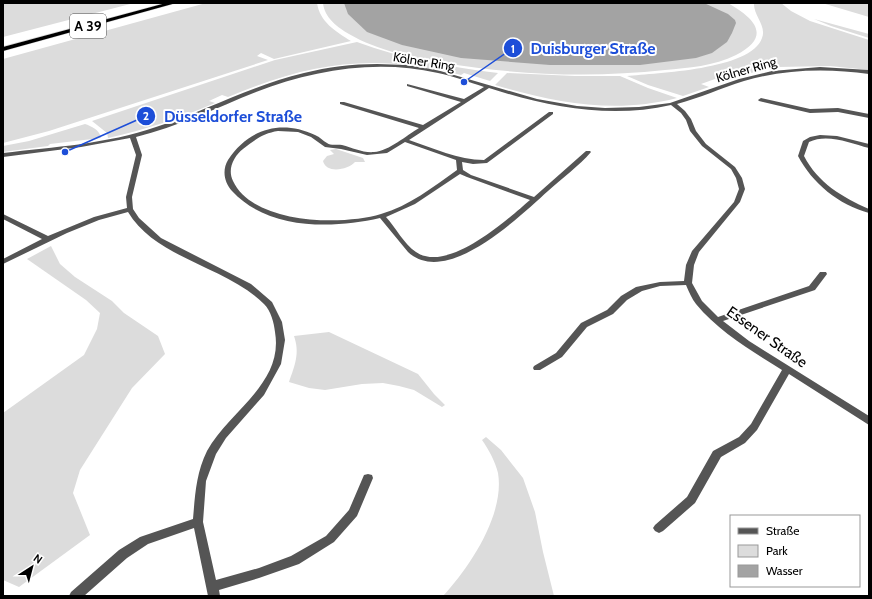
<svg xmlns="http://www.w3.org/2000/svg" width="872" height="599" viewBox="0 0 872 599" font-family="Cabin,sans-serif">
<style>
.green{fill:#dcdcdc}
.water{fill:#a3a3a3}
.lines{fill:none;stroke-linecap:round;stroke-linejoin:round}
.highway-casing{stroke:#dbdbdb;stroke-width:1}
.street{fill:#555;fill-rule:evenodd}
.highway{fill:#000;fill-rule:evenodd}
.labels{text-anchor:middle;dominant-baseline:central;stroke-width:4;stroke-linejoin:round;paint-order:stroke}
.far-street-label{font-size:13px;fill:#000;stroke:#fff}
.shield{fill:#fff;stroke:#4c4c4c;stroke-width:1}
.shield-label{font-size:14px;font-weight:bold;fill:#000}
.street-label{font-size:15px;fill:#000;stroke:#fff}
.leader{fill:none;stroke:#1d4ed8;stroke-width:1.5}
.callout-dot{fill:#1d4ed8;stroke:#fff;stroke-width:1.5}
.mark-label{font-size:12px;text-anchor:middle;font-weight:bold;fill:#fff}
.callout-label{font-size:16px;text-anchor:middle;font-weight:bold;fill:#1d4ed8;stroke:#fff;stroke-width:4;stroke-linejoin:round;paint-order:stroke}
</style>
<rect width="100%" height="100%" fill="#fff"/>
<g class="green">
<polygon points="3,3 134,3 3,37"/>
<path d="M 206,3 L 317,3 C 320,22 335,31 351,41 L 274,59 L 261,53 L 257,56 L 268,60 L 49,131 L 3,143 L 3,59 Z"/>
<path d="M 323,3 L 728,3 C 754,18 773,36 736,55 C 714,66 688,68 665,70 C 592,78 517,75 444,63 C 412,57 378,51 349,34 C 338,28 324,17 323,3 Z"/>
<path d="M 754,3 L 781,3 L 791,11 L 810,21 L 869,40 L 869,70 L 830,66 L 778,67 L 737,76 L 722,82 L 715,79 L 701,84 L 709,87 L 683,96 L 648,85 L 627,76 C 656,73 751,70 762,38 C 767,26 753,15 754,3 Z"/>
<polygon points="822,3 869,3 869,17"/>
<polygon points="814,19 869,34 869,38 831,26"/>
<path d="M 357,42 C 403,59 450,67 498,73 L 490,81 L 464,73 L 461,75 C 373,53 311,62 228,97 L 222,95 L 209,101 L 215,103 C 180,118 145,130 108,138 L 107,133 L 92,121 L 275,60 Z"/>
<path d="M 507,73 L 575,76 L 620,76 L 648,88 L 677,98 C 615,114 555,103 495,85 Z"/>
<path d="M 85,124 C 91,126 100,130 101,138 L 50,144 L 48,146 L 3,152 L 3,146 L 29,141 Z"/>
<path d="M 336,149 L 363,158 L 365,162 L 355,162 C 348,170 326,174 323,161 L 327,156 L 334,154 L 330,150 Z"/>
<polygon points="51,246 60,264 75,277 112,301 124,313 158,336 165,354 132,388 80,470 73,493 90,535 19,587 3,580 3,413 84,355 97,329 100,313 86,300 27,259"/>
<path d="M 329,332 L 418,374 L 434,394 L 445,405 L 442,407 L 414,390 L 399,386 L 383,383 L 362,384 L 325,390 L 309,388 L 289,382 C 295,365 300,353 294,336 Z"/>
<path d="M 486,437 L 501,450 L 523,478 L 535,512 L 543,552 L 554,596 L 443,596 C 470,567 505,514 498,473 C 495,461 489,450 482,440 Z"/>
</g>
<polygon class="water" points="344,3 704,3 728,14 735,20 736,23 732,33 727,42 712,53 696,58 640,65 550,65 461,58 402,45 367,32 348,14"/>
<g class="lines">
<g class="highway-casing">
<polygon id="highway" points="166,3 176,3 3,51 3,47"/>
</g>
<g class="street">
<path d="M 377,64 L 407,65 L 437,70 L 537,99 L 577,106 L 605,108 L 639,107 L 670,103 L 739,79 L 772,71 L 820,67 L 869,70 L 869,74 C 827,68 785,69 744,81 C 721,88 700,98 677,104 L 685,111 L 691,119 L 696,131 L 706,144 L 735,167 L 742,178 L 745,189 L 740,202 L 699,252 L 694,265 L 692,283 L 702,301 L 718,317 L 809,286 L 820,272 L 826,272 L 827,274 L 815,290 L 723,321 L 749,341 L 869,416 L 869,425 L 789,374 L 757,430 L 745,443 L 721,457 L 695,503 L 663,531 L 659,533 L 655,531 L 653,528 L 655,525 L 687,497 L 713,451 L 739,437 L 751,424 L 782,370 C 752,351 719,332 696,304 C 692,299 689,292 686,285 L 660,286 L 642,291 L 627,300 L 613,314 L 587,327 L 562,357 L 540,370 L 534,370 L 533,368 L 534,366 L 556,353 L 581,323 L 607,310 L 621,296 L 636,287 L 660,282 L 684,281 L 686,265 L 692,251 L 734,202 L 739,189 L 736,178 L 731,169 L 702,146 L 690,131 L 686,120 L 681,113 L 671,105 C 610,119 548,107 489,88 L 409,140 C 433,148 458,160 484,160 L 549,112 L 553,112 L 553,114 L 487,163 L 473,164 L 462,162 L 463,170 L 471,175 L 534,197 L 586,151 L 590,151 L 591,152 C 579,166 562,178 548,191 C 520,216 447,288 408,252 L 380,218 C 332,229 268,230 232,191 C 224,182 222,170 228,160 C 248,129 281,119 315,135 C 320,137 323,141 327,143 C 331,146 337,144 342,145 C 353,148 363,153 374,152 C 389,151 407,135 419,128 L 340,104 L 340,102 L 344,102 L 423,125 L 461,102 L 407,86 L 407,84 L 464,99 L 484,87 C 469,82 453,76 438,73 C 376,59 313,70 256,92 C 216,108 177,127 136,137 L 142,155 L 132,197 L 133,209 L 139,218 L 161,238 L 251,284 L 272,302 L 282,322 L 285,340 L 281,364 L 264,395 L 226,438 L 216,454 L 206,481 L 203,522 L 216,580 L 259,568 L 291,556 L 326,536 L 349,510 L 364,475 L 368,474 L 372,475 L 373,478 L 357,516 L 334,542 L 299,564 L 259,578 L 219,590 L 220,596 L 208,596 L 194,528 L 148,544 L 127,558 L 84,596 L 69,596 L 71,592 L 119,550 L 140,537 L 193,519 C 195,496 196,473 207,451 C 228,412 284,384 275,332 C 274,323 271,311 264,304 C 226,266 156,259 128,212 L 99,220 L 67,233 L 3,264 L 3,259 L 42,239 L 3,219 L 3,214 L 48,236 L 94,217 L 127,208 L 126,197 L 136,155 L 130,138 L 81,147 L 3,157 L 3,153 C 54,147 107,144 156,127 C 206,111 253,85 304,73 C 328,67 352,64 377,64 ZM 278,131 L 298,132 L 311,137 L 325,147 L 341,149 L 367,155 L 387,153 L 405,142 L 456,160 L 457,170 C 433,187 409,206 381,214 C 341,226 253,224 233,181 C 227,169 234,156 243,149 C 254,140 264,133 278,131 ZM 460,174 L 467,177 L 530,200 C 508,219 448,274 416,252 C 404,244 396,228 386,217 L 415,204 Z"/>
<polygon points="761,98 810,109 838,108 869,114 869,118 838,112 810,113 759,101 758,100"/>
<path d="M 820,135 L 837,136 L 869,144 L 869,148 C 850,143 827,133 809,142 L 804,156 C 818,183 842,197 869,209 L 869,213 C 839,205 812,183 798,156 L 803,141 L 810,137 Z"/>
</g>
<use href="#highway" class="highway"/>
</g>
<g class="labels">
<g class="far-street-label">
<text transform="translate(424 61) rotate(9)">Kölner Ring</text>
<text transform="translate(746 69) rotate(-16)">Kölner Ring</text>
</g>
<rect class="shield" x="70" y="14" width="36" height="24" rx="3"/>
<g class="shield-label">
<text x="88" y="26">A 39</text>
</g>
<g class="street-label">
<text transform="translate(767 337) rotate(35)">Essener Straße</text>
</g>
</g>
<path class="leader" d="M464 82L513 48M65 152L146 116"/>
<g class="callout-dot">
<circle cx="464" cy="82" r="4"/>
<circle cx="65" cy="152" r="4"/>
<circle cx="513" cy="48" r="10"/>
<circle cx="146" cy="116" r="10"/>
</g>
<g class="mark-label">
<text x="513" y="53">1</text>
<text x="146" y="120">2</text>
</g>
<g class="callout-label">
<text x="593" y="54">Duisburger Straße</text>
<text x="233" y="122">Düsseldorfer Straße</text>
</g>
<rect width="872" height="599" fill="none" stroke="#000000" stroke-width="8"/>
<rect x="730" y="515" width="130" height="72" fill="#ffffff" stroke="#999999"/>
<rect x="738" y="528" width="20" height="6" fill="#555555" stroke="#999999"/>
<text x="766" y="535" font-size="12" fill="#000000">Straße</text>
<rect x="738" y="545" width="20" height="12" fill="#dcdcdc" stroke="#999999"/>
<text x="766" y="555" font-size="12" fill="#000000">Park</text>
<rect x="738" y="565" width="20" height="12" fill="#a3a3a3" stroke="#999999"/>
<text x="766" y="575" font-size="12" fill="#000000">Wasser</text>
<g transform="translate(32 567) rotate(36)" stroke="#ffffff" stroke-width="3" paint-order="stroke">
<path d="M0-3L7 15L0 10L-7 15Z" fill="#000000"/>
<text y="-6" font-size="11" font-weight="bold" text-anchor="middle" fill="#000000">N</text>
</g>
</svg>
